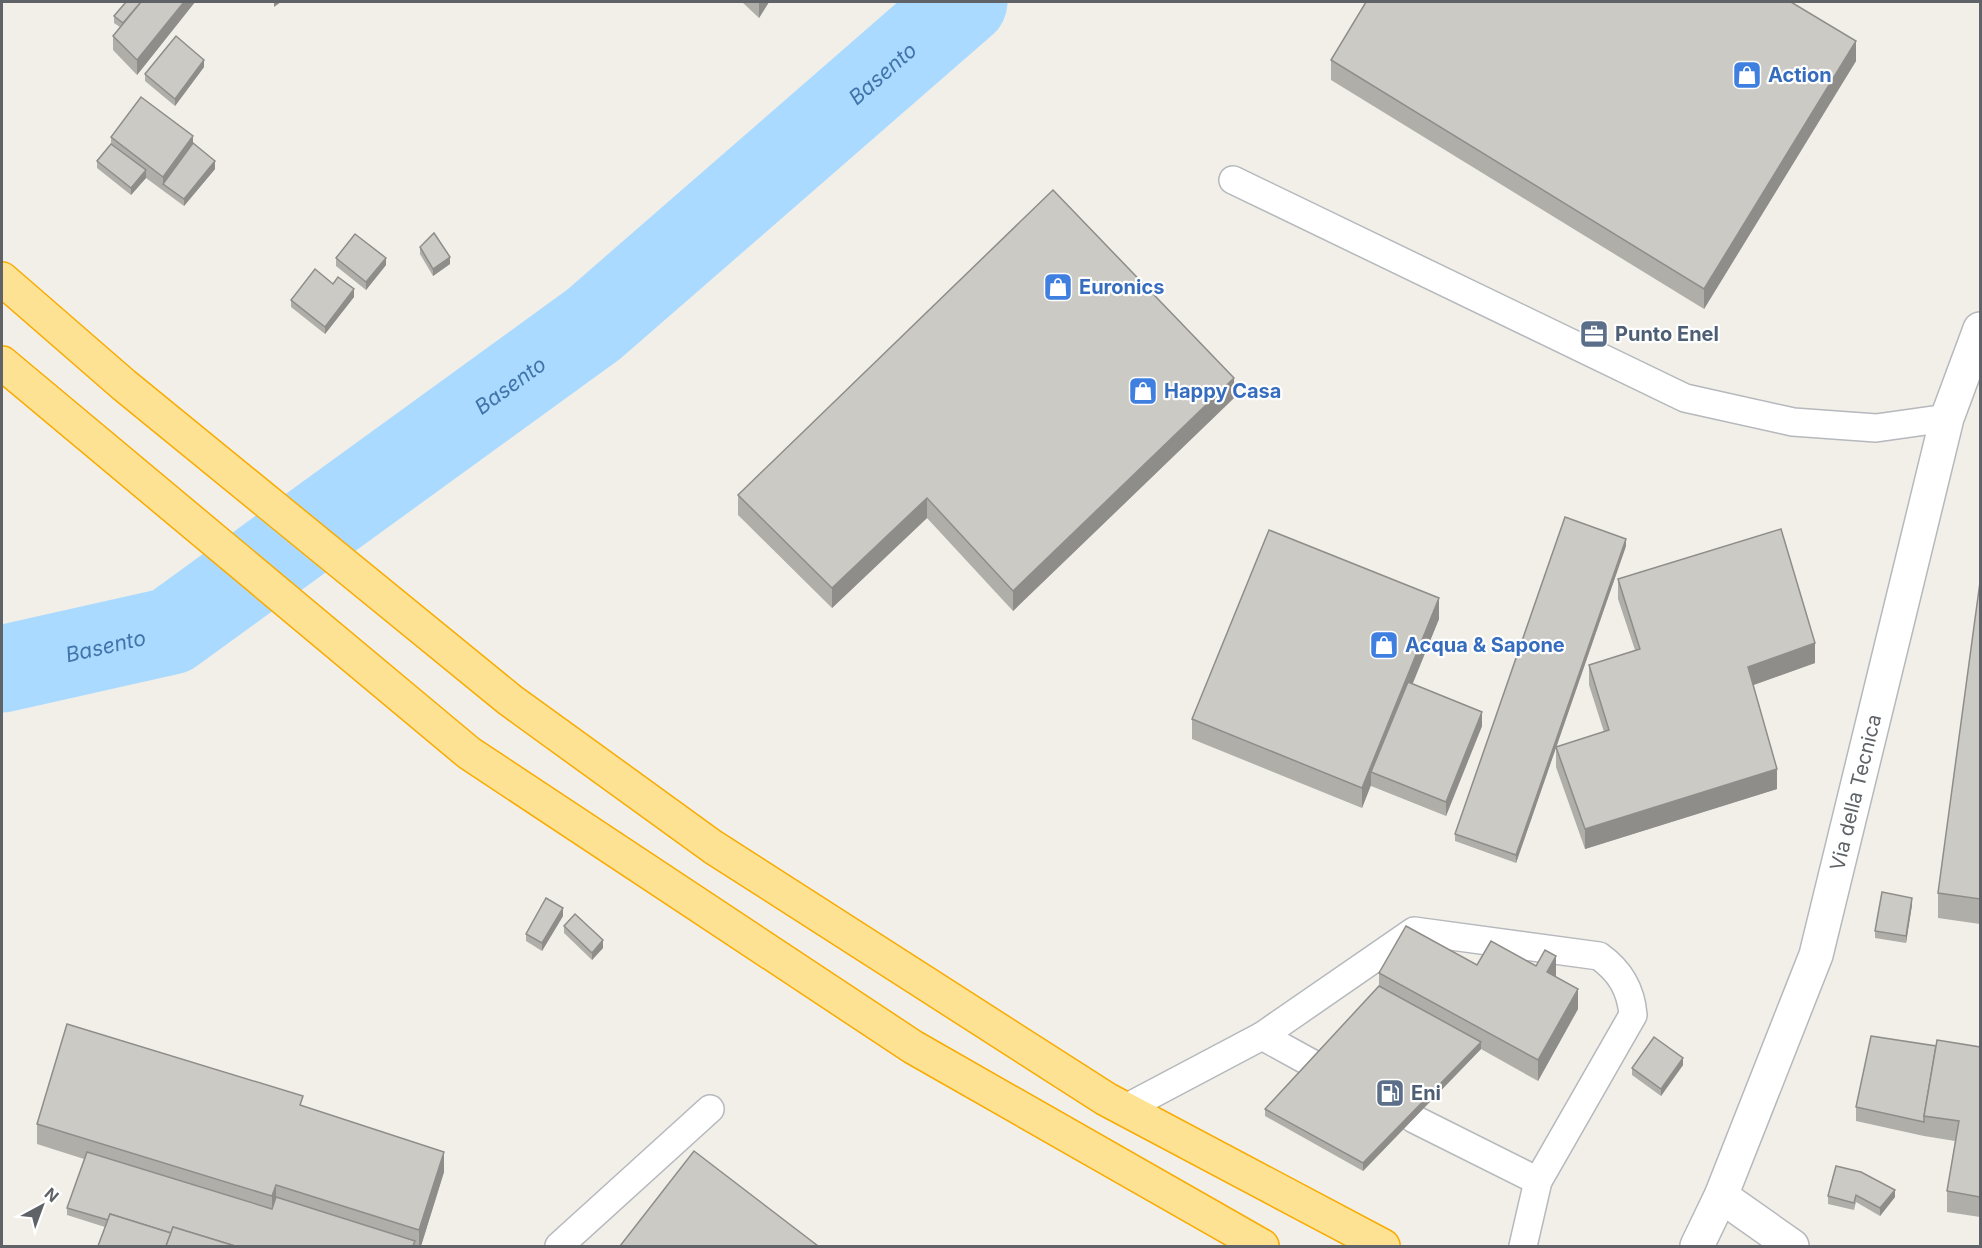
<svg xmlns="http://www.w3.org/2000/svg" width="1982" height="1248" viewBox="0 0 1982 1248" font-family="Inter,sans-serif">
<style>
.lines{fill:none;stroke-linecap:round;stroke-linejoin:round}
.river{stroke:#aadaff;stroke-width:87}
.service-casing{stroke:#b5b8bc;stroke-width:30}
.minor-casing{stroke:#b5b8bc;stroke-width:36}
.motorway-casing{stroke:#f9ab00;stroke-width:36}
.service{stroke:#fff;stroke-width:27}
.minor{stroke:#fff;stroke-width:33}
.motorway{stroke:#fde293;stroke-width:33}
.wall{fill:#afaea9}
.shaded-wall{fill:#8f8d8a}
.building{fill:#cccac5;stroke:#8f8d8a;stroke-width:1.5}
.labels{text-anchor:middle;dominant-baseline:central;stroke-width:4.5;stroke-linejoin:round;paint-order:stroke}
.shop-label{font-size:20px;font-weight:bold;fill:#366cbe;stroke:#fff;text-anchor:start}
.service-label{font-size:20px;font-weight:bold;fill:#4e5e75;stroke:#fff;text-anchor:start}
.street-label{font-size:20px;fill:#5f6368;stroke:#fff}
.water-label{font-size:21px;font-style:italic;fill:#4174aa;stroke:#fff}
</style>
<rect width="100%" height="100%" fill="#f1efe8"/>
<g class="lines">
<path class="river" id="s1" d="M 2,669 L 171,631 L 594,324 L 964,2"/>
<g class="service-casing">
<g id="service">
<polyline points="1233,180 1685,398 1793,422 1876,428 1947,418"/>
<path d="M 1262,1036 L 1414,931 L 1599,956 C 1620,971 1631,989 1633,1015 L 1538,1181"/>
<polyline points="1124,1109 1262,1036 1313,1064"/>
<polyline points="1414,1119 1538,1181 1523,1246"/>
<polyline points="559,1246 710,1109"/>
</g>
</g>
<g class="minor-casing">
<g id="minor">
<polyline points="1721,1196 1792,1246"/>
<path id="s2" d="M 1697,1246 L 1721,1196 L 1816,955 L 1947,418 L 1980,329"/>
</g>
</g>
<g class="motorway-casing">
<g id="motorway">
<polyline points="2,279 124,385 510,700 713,847 1106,1099 1383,1246"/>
<polyline points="2,363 469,753 913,1047 1262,1246"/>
</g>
</g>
<use href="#service" class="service"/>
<use href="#minor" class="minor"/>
<use href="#motorway" class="motorway"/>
</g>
<g class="wall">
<polygon points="126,2 195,2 137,75 113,50 113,36 120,27 114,23 114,16"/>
<polygon points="742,2 769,2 759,18"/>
<polygon points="1331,60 1856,61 1704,309 1331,80"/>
<polygon points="204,67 175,106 145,81 145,74"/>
<polygon points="111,137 193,143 215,169 184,206 146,178 131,195 97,168 97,161 111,144"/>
<polygon points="420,247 450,264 433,276 420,254"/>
<polygon points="336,258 386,265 366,290 336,266"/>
<polygon points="333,284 354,297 325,334 291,307 291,300"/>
<polygon points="1234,398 1013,611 927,518 832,608 738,515 738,495"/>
<polygon points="1626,546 1516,863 1455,841 1455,834"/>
<polygon points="1618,579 1815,663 1753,685 1777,789 1585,849 1556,767 1556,747 1604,732 1589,685 1589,665 1635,650 1618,599"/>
<polygon points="1980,582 1980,924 1938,918 1938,893"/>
<polygon points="1439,619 1412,684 1482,726 1446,816 1371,786 1371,785 1362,808 1192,739 1192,719"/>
<polygon points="1912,905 1906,943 1875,938 1875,931"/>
<polygon points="563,916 542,951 526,941 526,934"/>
<polygon points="564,926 603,948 592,960 564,933"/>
<polygon points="1477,965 1536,966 1556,976 1556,977 1578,1009 1538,1081 1481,1049 1363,1171 1265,1116 1265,1109 1379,986 1379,973"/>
<polygon points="1936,1046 1980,1047 1980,1217 1947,1212 1947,1191 1955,1141 1924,1136 1856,1121 1856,1107"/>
<polygon points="1683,1065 1661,1096 1632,1075 1632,1068"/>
<polygon points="303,1106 444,1172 421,1246 98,1246 105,1227 67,1215 67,1208 84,1159 37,1144 37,1124"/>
<polygon points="1836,1166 1895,1197 1880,1216 1856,1202 1854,1210 1828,1204 1828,1196"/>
</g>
<g class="shaded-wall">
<polygon points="184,2 195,2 137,75 137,60"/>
<polygon points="274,2 281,2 274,7"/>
<polygon points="759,2 769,2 759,18"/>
<polygon points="1856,41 1856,61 1704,309 1704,289"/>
<polygon points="204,60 204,67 175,106 175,99"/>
<polygon points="193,136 193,151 163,184 163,191 163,177"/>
<polygon points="215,161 215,169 184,206 184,199"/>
<polygon points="146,170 146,178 131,195 131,188"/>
<polygon points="450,257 450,264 433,276 433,269"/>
<polygon points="386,258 386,265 366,290 366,282"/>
<polygon points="354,289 354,297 325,334 325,327"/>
<polygon points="1234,378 1234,398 1013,611 1013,591"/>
<polygon points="927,498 927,518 832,608 832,588"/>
<polygon points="1626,539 1626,546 1516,863 1516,855"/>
<polygon points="1439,598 1439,619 1376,774 1371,772 1371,785 1362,808 1362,788"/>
<polygon points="1815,643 1815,663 1748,687 1748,667"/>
<polygon points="1482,712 1482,726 1446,816 1446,802"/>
<polygon points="1777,769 1777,789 1585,849 1585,829"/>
<polygon points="1912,898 1912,905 1906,943 1906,936"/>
<polygon points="563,908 563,916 542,951 542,943"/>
<polygon points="603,940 603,948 592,960 592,953"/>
<polygon points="1556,956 1556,976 1547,992 1547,972"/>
<polygon points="1578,989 1578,1009 1538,1081 1538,1060"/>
<polygon points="1481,1042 1481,1049 1363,1171 1363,1163"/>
<polygon points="1683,1058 1683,1065 1661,1096 1661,1089"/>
<polygon points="444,1152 444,1172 421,1246 419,1246 419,1230"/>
<polygon points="276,1185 276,1205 272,1217 272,1196"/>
<polygon points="1895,1190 1895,1197 1880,1216 1880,1208"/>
</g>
<g class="building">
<polygon points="126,2 141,2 123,23 114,16"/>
<polygon points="141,2 184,2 137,60 113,36"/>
<polygon points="1366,2 1791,2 1856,41 1704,289 1331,60"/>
<polygon points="176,36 204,60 175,99 145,74"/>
<polygon points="141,97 193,136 163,177 111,137"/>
<polygon points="193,143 215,161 184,199 163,184"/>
<polygon points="111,144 146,170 131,188 97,161"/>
<polygon points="1053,190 1234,378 1013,591 927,498 832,588 738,495"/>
<polygon points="434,233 450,257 433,269 420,247"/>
<polygon points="355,234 386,258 366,282 336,258"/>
<polygon points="315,269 333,284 338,277 354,289 325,327 291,300"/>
<polygon points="1565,517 1626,539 1516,855 1455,834"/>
<polygon points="1781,529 1815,643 1748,667 1777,769 1585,829 1556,747 1609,730 1589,665 1640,649 1618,579"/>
<polygon points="1269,530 1439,598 1362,788 1192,719"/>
<polygon points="1980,582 1980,899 1938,893"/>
<polygon points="1408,682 1482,712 1446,802 1371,772"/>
<polygon points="1882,892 1912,898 1906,936 1875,931"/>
<polygon points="546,898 563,908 542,943 526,934"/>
<polygon points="575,914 603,940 592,953 564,926"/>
<polygon points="1406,926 1477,965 1491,941 1536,966 1545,950 1556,956 1547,972 1578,989 1538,1060 1379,973"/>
<polygon points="1379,986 1481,1042 1363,1163 1265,1109"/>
<polygon points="67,1024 303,1096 300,1105 444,1152 419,1230 276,1185 272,1196 265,1194 37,1124"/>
<polygon points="1871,1036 1936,1046 1924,1116 1924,1122 1856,1107"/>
<polygon points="1654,1037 1683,1058 1661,1089 1632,1068"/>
<polygon points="1937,1040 1980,1047 1980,1197 1947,1191 1959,1121 1924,1116"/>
<polygon points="694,1151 818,1246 620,1246"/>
<polygon points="87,1152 272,1209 276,1197 415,1241 413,1246 235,1246 173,1227 171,1233 110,1214 108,1220 67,1208"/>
<polygon points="1836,1166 1861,1172 1895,1190 1880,1208 1856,1195 1854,1203 1828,1196"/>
<polygon points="110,1214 171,1233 166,1246 98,1246"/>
<polygon points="173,1227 235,1246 166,1246"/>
</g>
<defs>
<g id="shop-square" transform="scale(1.5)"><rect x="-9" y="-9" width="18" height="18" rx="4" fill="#3f7fe0" stroke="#fff"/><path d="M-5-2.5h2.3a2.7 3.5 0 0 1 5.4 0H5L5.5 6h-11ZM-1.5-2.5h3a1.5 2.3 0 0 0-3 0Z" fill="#fff"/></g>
<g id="office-square" transform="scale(1.5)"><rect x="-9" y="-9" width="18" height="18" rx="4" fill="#5c6f8a" stroke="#fff"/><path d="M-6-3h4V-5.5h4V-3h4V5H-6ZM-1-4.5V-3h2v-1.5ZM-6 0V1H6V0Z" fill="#fff"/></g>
<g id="fuel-square" transform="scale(1.5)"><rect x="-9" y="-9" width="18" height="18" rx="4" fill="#5c6f8a" stroke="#fff"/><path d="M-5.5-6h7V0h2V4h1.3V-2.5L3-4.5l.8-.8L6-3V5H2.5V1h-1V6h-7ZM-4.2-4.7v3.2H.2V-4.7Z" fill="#fff"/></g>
</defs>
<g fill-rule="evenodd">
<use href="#shop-square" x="1747" y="75"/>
<use href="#shop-square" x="1058" y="287"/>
<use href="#office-square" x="1594" y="334"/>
<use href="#shop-square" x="1143" y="391"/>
<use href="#shop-square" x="1384" y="645"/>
<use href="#fuel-square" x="1390" y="1093"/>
</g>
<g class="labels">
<g class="shop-label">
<text x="1768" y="75">Action</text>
<text x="1079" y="287">Euronics</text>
<text x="1164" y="391">Happy Casa</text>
<text x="1405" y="645">Acqua &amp; Sapone</text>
</g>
<g class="service-label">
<text x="1615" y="334">Punto Enel</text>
<text x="1411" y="1093">Eni</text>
</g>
<g class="street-label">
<text stroke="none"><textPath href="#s2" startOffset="482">Via della Tecnica</textPath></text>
</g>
<g class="water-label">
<text stroke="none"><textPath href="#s1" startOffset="1078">Basento</textPath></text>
<text stroke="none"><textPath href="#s1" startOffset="592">Basento</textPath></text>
<text stroke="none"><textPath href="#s1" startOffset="106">Basento</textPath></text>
</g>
</g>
<rect width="1982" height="1248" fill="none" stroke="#5f6368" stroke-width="6"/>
<g transform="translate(42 1206) rotate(41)" stroke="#ffffff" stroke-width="4.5" paint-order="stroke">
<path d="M0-4.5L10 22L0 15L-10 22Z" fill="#5f6368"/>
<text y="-9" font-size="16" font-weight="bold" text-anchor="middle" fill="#5f6368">N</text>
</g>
</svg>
